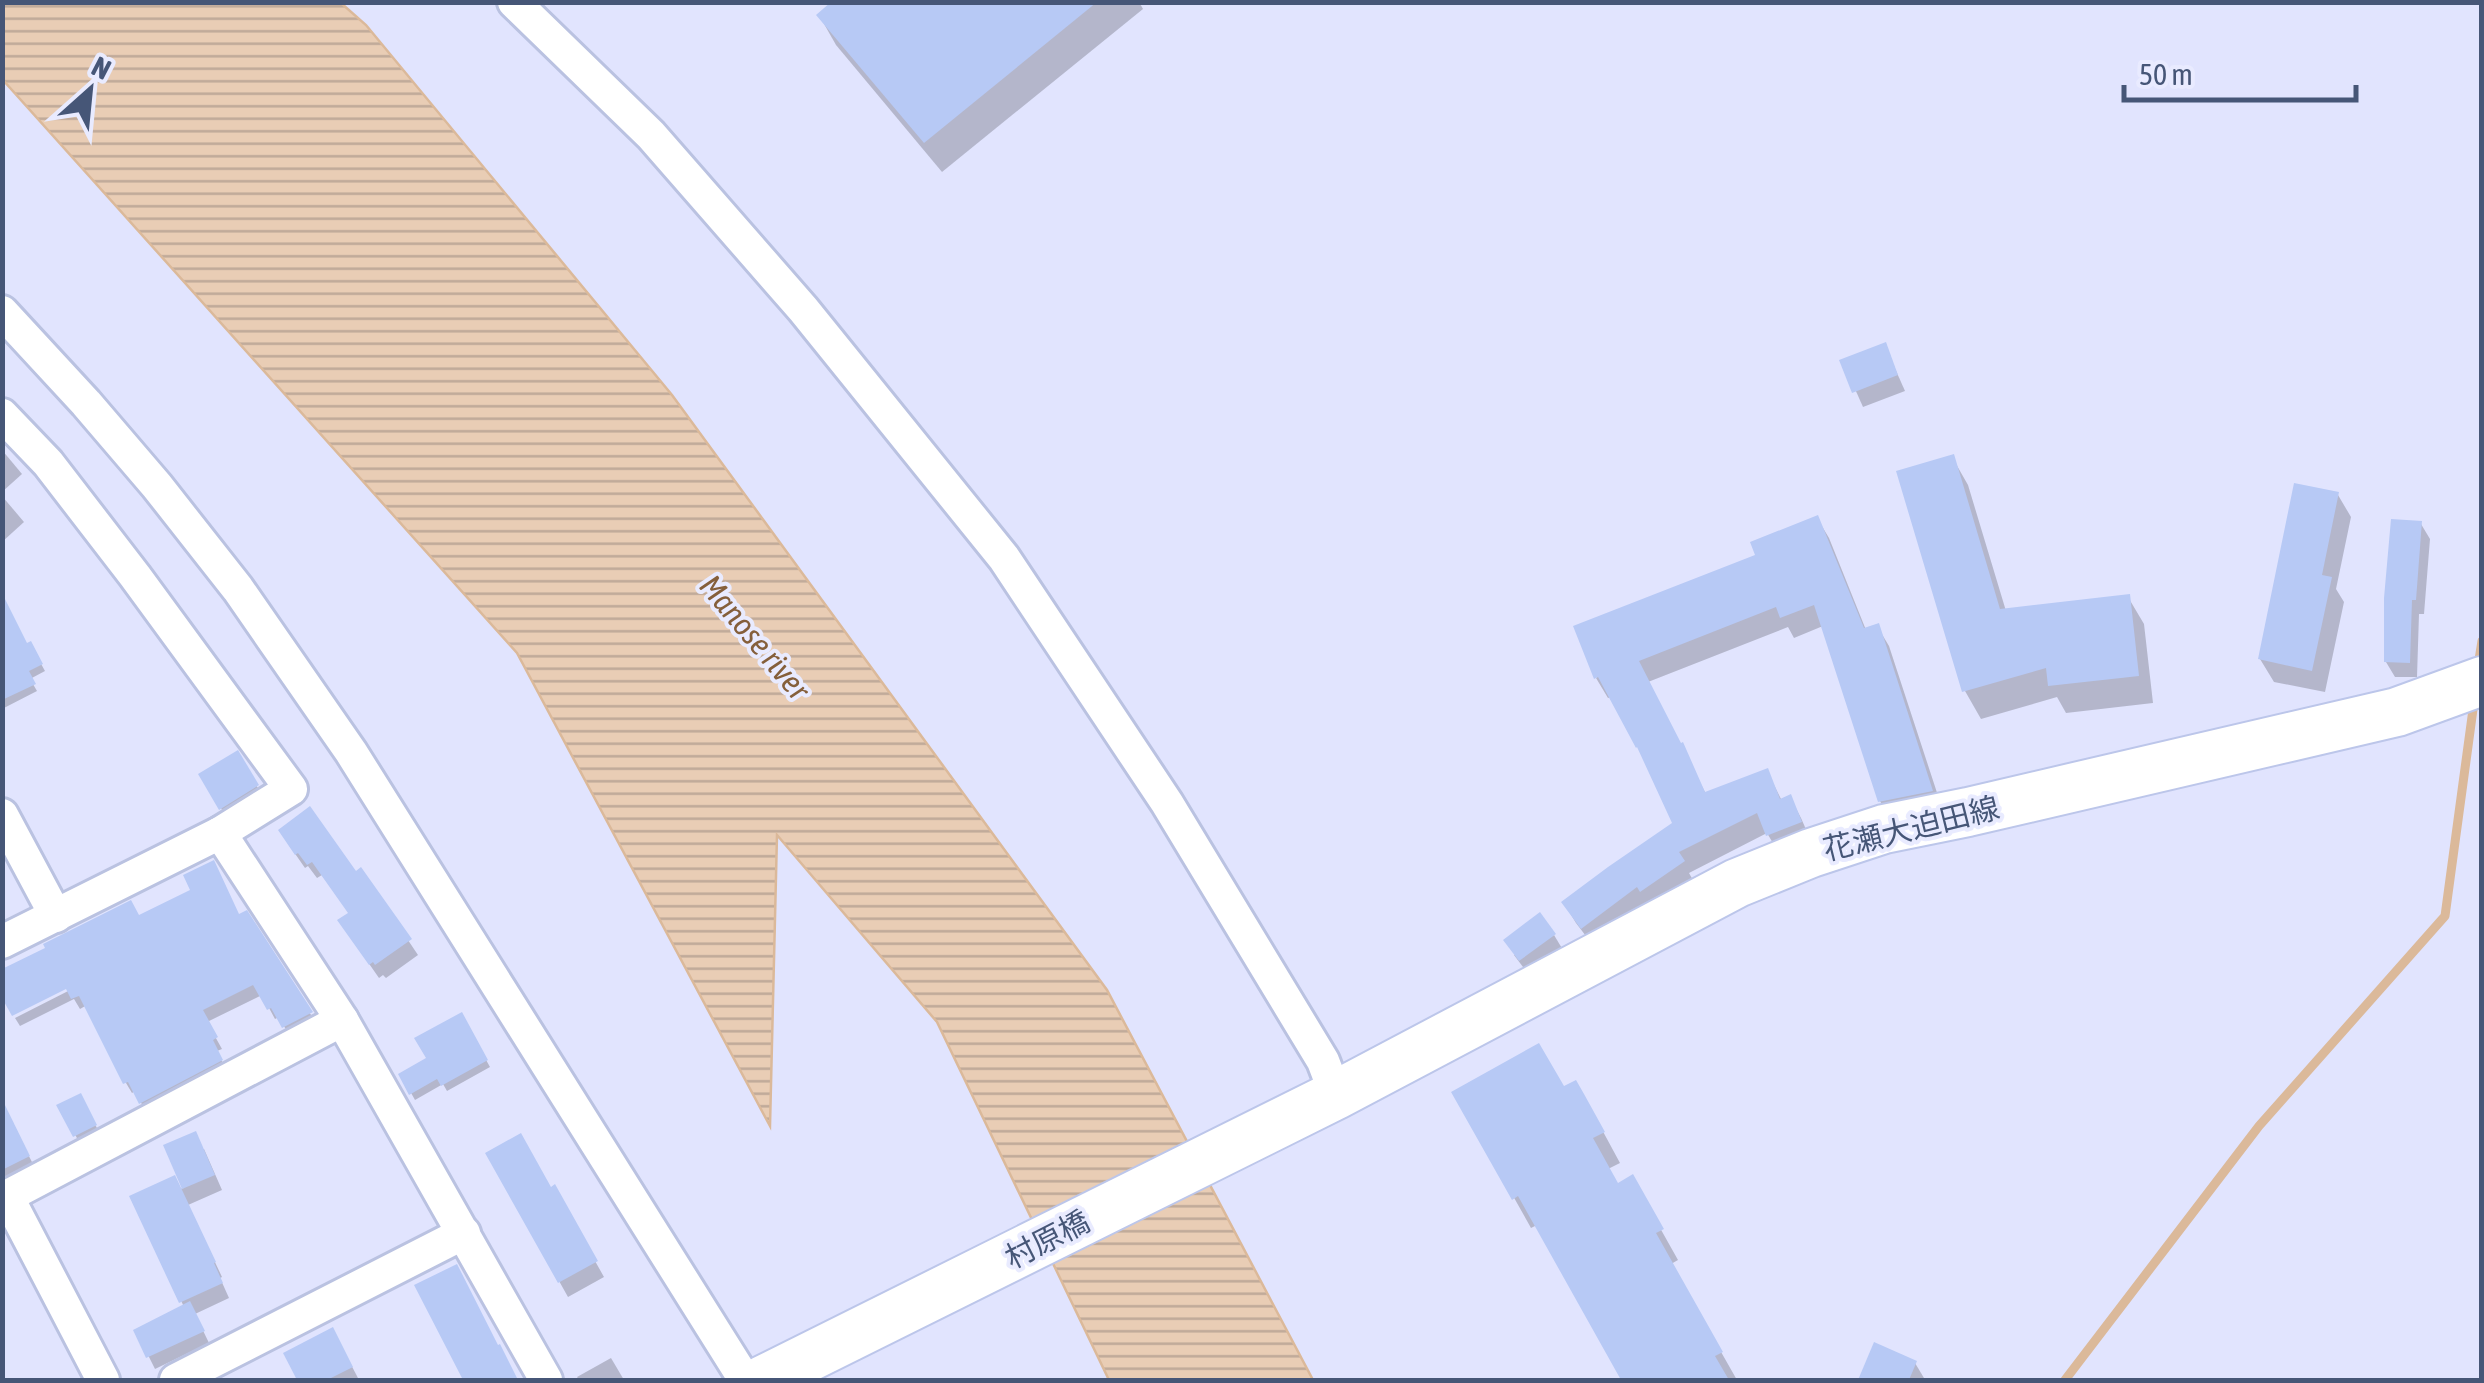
<svg xmlns="http://www.w3.org/2000/svg" width="2484" height="1383" viewBox="0 0 2484 1383" font-family="'Asap Condensed','Noto Sans JP',sans-serif">
<style>
.water{fill:url(#water-rules);stroke:#dbb99a;stroke-width:2.5}
.shadow{fill:#0003}
.lines{fill:none;stroke-linecap:round;stroke-linejoin:round}
.stream{stroke:#dbb99a;stroke-width:9}
.building{fill:#b7c9f5}
.street-casing{stroke:#bac2e1;stroke-width:38}
.secondary-casing{stroke:#bcc6ea;stroke-width:52}
.street{stroke:#fff;stroke-width:32}
.secondary{stroke:#fff;stroke-width:48}
.labels{text-anchor:middle;dominant-baseline:central;stroke-width:8;stroke-linejoin:round;paint-order:stroke}
.street-label{font-size:30px;fill:#465677;stroke:#e9ebff}
.water-label{font-size:32px;font-style:italic;fill:#855f3b;stroke:#e9ebff}
</style>
<defs>
<pattern id="water-rules" width="6" height="5" patternUnits="userSpaceOnUse" patternTransform="scale(2.5)"><rect width="6" height="5" fill="#e9cdb5"/><path d="M0 2.5h6" fill="none" stroke="#bfa998"/></pattern>
</defs>
<rect width="100%" height="100%" fill="#e1e4fe"/>
<polygon class="water" points="2,3 341,3 366,25 672,395 1107,990 1313,1380 1109,1380 937,1022 777,835 770,1126 517,653 3,80"/>
<g class="shadow">
<polygon points="834,2 1139,2 1143,9 942,172 836,45 819,15"/>
<polygon points="1885,346 1905,391 1863,407 1843,362"/>
<polygon points="2,450 22,474 2,492"/>
<polygon points="1952,457 1968,485 2006,611 2128,597 2144,624 2153,703 2066,713 2057,697 1981,719 1965,691"/>
<polygon points="2338,495 2351,517 2336,589 2344,602 2325,692 2274,682 2260,659"/>
<polygon points="2,496 24,522 2,542"/>
<polygon points="1817,518 1829,538 1866,630 1877,626 1889,646 1943,811 1892,822 1880,801 1823,626 1794,638 1788,627 1648,682 1706,794 1767,771 1782,801 1790,797 1801,818 1812,843 1780,855 1767,833 1689,873 1694,882 1595,948 1576,923 1564,903 1675,824 1648,766 1611,697 1608,698 1596,678 1758,556"/>
<polygon points="2421,524 2430,539 2424,614 2419,614 2417,677 2395,677 2386,662"/>
<polygon points="2,618 27,646 30,644 45,671 30,679 37,691 2,709"/>
<polygon points="237,754 261,793 225,815 202,775"/>
<polygon points="289,845 355,874 361,870 418,955 386,978 383,975 379,978 349,935 350,914 322,875 317,878 308,866 305,868"/>
<polygon points="239,917 317,1023 290,1037 279,1017 275,1019 262,995 207,1022 222,1049 217,1051 227,1072 147,1114 135,1091 132,1093 126,1083 87,1005 80,1009 74,999 20,1026 15,1018 78,986 138,918"/>
<polygon points="1554,935 1563,950 1529,975 1514,955"/>
<polygon points="461,1015 490,1067 447,1091 443,1084 415,1100 401,1075 429,1059"/>
<polygon points="1563,1089 1600,1126 1620,1163 1608,1169 1617,1186 1632,1178 1678,1260 1671,1264 1737,1380 1624,1380 1537,1225 1531,1228 1455,1093"/>
<polygon points="80,1096 99,1132 79,1142 60,1106"/>
<polygon points="2,1103 36,1170 2,1187"/>
<polygon points="166,1147 204,1149 222,1190 188,1205 222,1277 220,1278 229,1298 195,1314 209,1343 155,1369 136,1331 184,1307 133,1197 184,1188"/>
<polygon points="488,1154 550,1190 554,1188 604,1277 568,1297"/>
<polygon points="345,1353 359,1380 300,1380 287,1354"/>
<polygon points="611,1358 624,1380 579,1380 577,1377"/>
<polygon points="1915,1363 1924,1378 1923,1380 1861,1380"/>
</g>
<g class="lines">
<g class="stream">
<polyline points="2478,666 2482,641"/>
<polyline points="2065,1380 2259,1126 2445,916 2474,702"/>
</g>
</g>
<g class="building">
<polygon points="831,2 1097,2 924,143 816,15"/>
<polygon points="1886,342 1898,375 1852,393 1839,360"/>
<polygon points="1954,454 2000,609 2130,594 2139,676 2048,686 2046,668 1962,692 1896,471"/>
<polygon points="2294,483 2339,492 2322,575 2332,577 2312,671 2258,659"/>
<polygon points="1818,515 1864,628 1879,623 1933,791 1878,802 1814,605 1780,618 1776,607 1639,661 1681,743 1683,742 1705,792 1768,768 1780,799 1791,794 1802,822 1766,836 1757,813 1679,852 1685,861 1640,892 1637,887 1581,929 1561,902 1608,867 1672,823 1637,747 1636,748 1598,677 1594,679 1573,626 1755,555 1750,542"/>
<polygon points="2391,519 2422,521 2416,600 2412,600 2410,663 2384,662 2384,598"/>
<polygon points="2,593 27,643 31,641 43,664 29,671 36,684 2,700"/>
<polygon points="238,750 259,785 219,810 198,774"/>
<polygon points="310,806 356,871 361,867 412,939 375,965 373,962 369,965 337,920 348,913 312,862 307,865 298,853 295,855 278,830"/>
<polygon points="214,860 239,914 247,910 313,1012 282,1028 271,1008 267,1010 253,985 203,1010 218,1037 213,1040 223,1060 139,1104 128,1082 123,1084 79,996 71,999 66,989 12,1016 2,998 2,969 45,948 43,944 131,900 139,915 190,890 183,875"/>
<polygon points="1540,912 1556,934 1519,961 1503,940"/>
<polygon points="462,1012 488,1060 441,1086 437,1079 409,1095 398,1074 426,1058 414,1038"/>
<polygon points="1539,1043 1564,1086 1576,1080 1584,1094 1605,1132 1593,1138 1618,1183 1633,1174 1664,1229 1656,1233 1723,1352 1715,1356 1729,1380 1621,1380 1518,1196 1512,1200 1451,1092"/>
<polygon points="81,1093 97,1125 73,1137 56,1105"/>
<polygon points="2,1099 30,1156 2,1170"/>
<polygon points="196,1131 215,1175 182,1189 163,1145"/>
<polygon points="521,1133 551,1187 555,1184 598,1261 558,1283 485,1153"/>
<polygon points="175,1175 216,1262 214,1263 223,1283 179,1303 129,1196"/>
<polygon points="457,1264 498,1345 500,1344 518,1380 463,1380 414,1285"/>
<polygon points="190,1301 205,1331 146,1358 133,1330"/>
<polygon points="333,1327 353,1367 327,1380 297,1380 283,1353"/>
<polygon points="1874,1342 1917,1361 1909,1380 1858,1380"/>
</g>
<g class="lines">
<g class="street-casing">
<g id="street">
<polyline points="514,2 651,135 803,309 1004,558 1167,803 1323,1061 1336,1095"/>
<polyline points="2,312 86,403 157,486 238,589 351,752 745,1380"/>
<polyline points="2,415 48,463 135,576 291,789 220,833 2,942"/>
<polyline points="2,815 56,916"/>
<polyline points="220,833 342,1020 546,1380"/>
<polyline points="7,1196 103,1380"/>
<polyline points="2,1199 342,1020"/>
<polyline points="176,1380 464,1233"/>
</g>
</g>
<g class="secondary-casing">
<polyline id="secondary" points="763,1380 1336,1095 1737,883 1811,853 1884,829 1968,812 2397,712 2482,681"/>
</g>
<use href="#street" class="street"/>
<use href="#secondary" class="secondary"/>
</g>
<g class="labels">
<g class="street-label">
<text transform="translate(1911 828) rotate(-14)">花瀬大迫田線</text>
<text transform="translate(1047 1239) rotate(-27)">村原橋</text>
</g>
<g class="water-label">
<text transform="translate(755 637) rotate(50)">Manose river</text>
</g>
</g>
<rect width="2484" height="1383" fill="none" stroke="#465677" stroke-width="10"/>
<g transform="translate(90 90) rotate(27)" stroke="#e9ebff" stroke-width="8" paint-order="stroke">
<path d="M0-8L18 38L0 25L-18 38Z" fill="#465677"/>
<text y="-15" font-size="28" font-weight="bold" text-anchor="middle" fill="#465677">N</text>
</g>
<path d="M2124 85v15h232v-15" fill="none" stroke="#465677" stroke-width="5"/>
<text x="2139" y="85" font-size="30" fill="#465677" stroke="#e9ebff" stroke-width="8" paint-order="stroke">50 m</text>
</svg>
